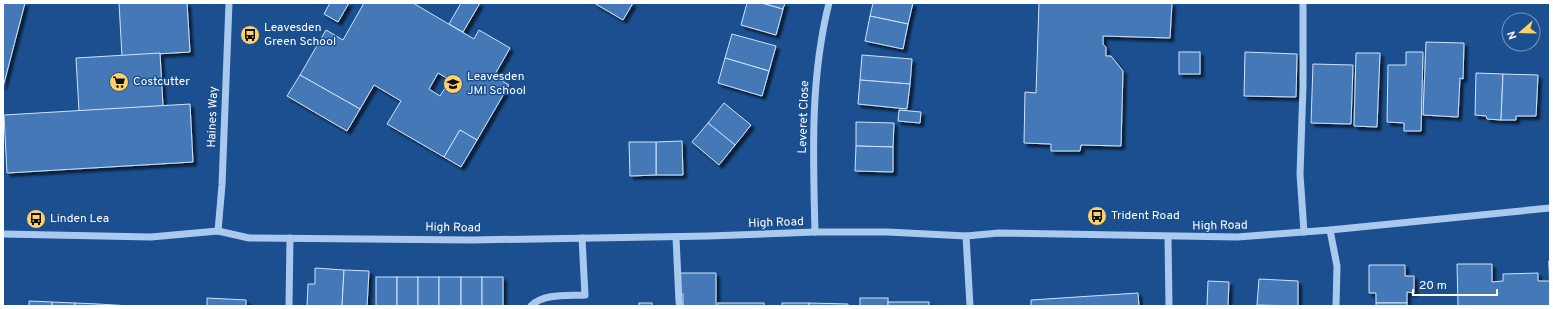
<svg xmlns="http://www.w3.org/2000/svg" width="1553" height="309" viewBox="0 0 1553 309" font-family="Overpass,sans-serif">
<style>
.building{fill:#4478b7;stroke:#cfe3fa;fill-rule:evenodd;filter:url(#shadow)}
.lines{fill:none;stroke-linecap:round;stroke-linejoin:round}
.minor{stroke:#a9c9ee;stroke-width:7}
.labels{text-anchor:middle;dominant-baseline:central;stroke-width:3;stroke-linejoin:round;paint-order:stroke}
.poi-label{font-size:12px;fill:#fff;stroke:#1b4f8f;text-anchor:start}
.street-label{font-size:12px;fill:#fff;stroke:#1b4f8f}
</style>
<defs>
<filter id="shadow"><feDropShadow dx="3.5" dy="3.5" stdDeviation="1" flood-color="#0009"/></filter>
</defs>
<rect width="100%" height="100%" fill="#1b4f8f"/>
<g class="building">
<polygon points="3,3 25,3 3,87"/>
<polygon points="119,3 187,3 190,52 122,56"/>
<polygon points="330,3 349,3 338,22 324,14"/>
<path d="M 364,3 L 413,3 L 474,39 L 479,30 L 510,48 L 494,76 L 509,85 L 477,140 L 460,130 L 444,157 L 387,124 L 401,101 L 374,85 L 360,109 L 300,75 L 326,30 L 343,40 ZM 438,73 L 450,80 L 440,96 L 429,89 Z"/>
<polygon points="461,3 480,3 463,32 449,24"/>
<polygon points="594,3 633,3 623,20"/>
<polygon points="747,3 762,3 783,9 776,35 741,25"/>
<polygon points="762,3 785,3 783,9"/>
<polygon points="873,3 913,3 908,24 870,16"/>
<polygon points="1039,3 1172,3 1170,38 1103,36 1103,44 1106,47 1106,56 1111,56 1123,71 1121,146 1081,145 1080,151 1051,151 1051,144 1024,143 1025,92 1036,93"/>
<polygon points="870,16 908,24 903,49 865,41"/>
<polygon points="732,34 776,46 769,71 725,58"/>
<polygon points="1426,42 1464,43 1463,79 1460,78 1458,117 1423,115"/>
<rect x="1179" y="52" width="21" height="22"/>
<polygon points="1245,52 1297,54 1296,97 1244,96"/>
<polygon points="1406,52 1423,52 1421,131 1404,131 1404,123 1387,122 1388,65 1406,65"/>
<polygon points="160,53 163,106 79,111 76,58"/>
<polygon points="1356,53 1380,53 1377,127 1354,126"/>
<polygon points="862,55 912,59 910,84 860,80"/>
<polygon points="725,58 769,71 762,96 718,83"/>
<polygon points="1313,64 1353,65 1351,124 1311,123"/>
<polygon points="1476,73 1503,74 1501,120 1487,119 1486,116 1475,115"/>
<polygon points="1503,74 1538,75 1536,116 1516,116 1516,120 1501,120"/>
<polygon points="300,75 360,109 347,131 287,96"/>
<polygon points="860,80 910,84 907,109 858,104"/>
<polygon points="724,103 751,125 735,145 708,123"/>
<polygon points="190,104 193,162 7,173 4,115"/>
<polygon points="899,110 921,112 920,123 898,121"/>
<polygon points="856,122 894,123 893,147 856,146"/>
<polygon points="708,123 735,145 719,165 692,142"/>
<polygon points="460,130 477,140 461,167 444,157"/>
<polygon points="682,141 683,175 656,175 656,142"/>
<polygon points="629,142 656,142 656,175 630,176"/>
<polygon points="856,146 893,147 893,172 855,171"/>
<polygon points="1549,261 1550,306 1458,306 1457,264 1492,264 1492,282 1503,281 1503,274 1538,273 1538,281 1550,281"/>
<polygon points="1369,265 1405,265 1405,276 1414,276 1414,293 1407,292 1407,303 1376,303 1376,293 1369,293"/>
<polygon points="315,268 344,270 342,306 307,306 308,284 315,284"/>
<polygon points="344,270 369,271 367,306 342,306"/>
<polygon points="680,273 716,273 716,306 683,306 683,294 680,294"/>
<rect x="376" y="277" width="21" height="29"/>
<rect x="397" y="277" width="21" height="29"/>
<rect x="418" y="277" width="21" height="29"/>
<rect x="439" y="277" width="22" height="29"/>
<rect x="461" y="277" width="21" height="29"/>
<rect x="482" y="277" width="21" height="29"/>
<polygon points="1259,279 1298,281 1298,306 1257,305"/>
<polygon points="1208,281 1229,282 1228,306 1207,306"/>
<polygon points="1138,293 1139,306 1031,306 1031,300"/>
<polygon points="207,298 246,300 246,306 207,306"/>
<rect x="860" y="298" width="28" height="8"/>
<polygon points="29,301 52,302 52,306 29,306"/>
<polygon points="52,302 75,303 75,306 52,306"/>
<rect x="888" y="302" width="41" height="4"/>
<polygon points="75,303 98,304 97,306 75,306"/>
<rect x="639" y="303" width="13" height="3"/>
<rect x="718" y="303" width="46" height="3"/>
<rect x="782" y="303" width="27" height="3"/>
<polygon points="809,303 848,304 848,306 809,306"/>
<rect x="1376" y="303" width="31" height="3"/>
<polygon points="98,304 131,306 97,306"/>
</g>
<g class="lines">
<g class="minor">
<polyline points="1303,3 1303,87 1300,174 1304,232"/>
<polyline points="1330,230 1337,266 1336,306"/>
<polyline points="218,231 222,185 229,3"/>
<path d="M 815,232 C 813,155 810,78 829,3"/>
<polyline points="3,234 151,237 218,231 249,238 472,240 709,236 815,232 888,232 966,236 999,233 1237,237 1330,230 1550,208"/>
<polyline points="966,236 970,306"/>
<polyline points="676,237 679,302 680,306"/>
<polyline points="1168,237 1169,306"/>
<polyline points="289,306 290,238"/>
<path d="M 531,306 C 544,293 568,296 585,295 L 582,238"/>
</g>
</g>
<defs>
<g id="bus-disc" transform="scale(1)"><circle r="9.5" fill="#ffd166" stroke="#1b4f8f"/><path d="M-5-6H5V4H4V6H2V4H-2V6H-4V4H-5ZM-3.5-4V0h7V-4ZM-3.5 1.2v1.5H-2V1.2ZM2 1.2v1.5H3.5V1.2Z" fill="#111"/></g>
<g id="supermarket-disc" transform="scale(1)"><circle r="9.5" fill="#ffd166" stroke="#1b4f8f"/><path d="M-6-5.5h2.5l.6 2H6L4.5 2H-2.5L-4.4-4H-6ZM-1.5 3.2a1.3 1.3 0 1 0 .1 0ZM3 3.2a1.3 1.3 0 1 0 .1 0Z" fill="#111"/></g>
<g id="school-disc" transform="scale(1)"><circle r="9.5" fill="#ffd166" stroke="#1b4f8f"/><path d="M0-5L7-2L0 1L-7-2ZM-4 1L0 2.5L4 1V4Q0 6-4 4Z" fill="#111"/></g>
</defs>
<g fill-rule="evenodd">
<use href="#bus-disc" x="250" y="35"/>
<use href="#supermarket-disc" x="119" y="82"/>
<use href="#school-disc" x="453" y="84"/>
<use href="#bus-disc" x="1097" y="216"/>
<use href="#bus-disc" x="36" y="219"/>
</g>
<g class="labels">
<g class="poi-label">
<text x="264" y="28">Leavesden<tspan x="264" dy="14">Green School</tspan></text>
<text x="467" y="77">Leavesden<tspan x="467" dy="14">JMI School</tspan></text>
<text x="133" y="82">Costcutter</text>
<text x="1111" y="216">Trident Road</text>
<text x="50" y="219">Linden Lea</text>
</g>
<g class="street-label">
<text transform="translate(213 117) rotate(-88)">Haines Way</text>
<text transform="translate(804 117) rotate(-88)">Leveret Close</text>
<text transform="translate(776 223) rotate(-2)">High Road</text>
<text transform="translate(1220 226) rotate(-1)">High Road</text>
<text transform="translate(453 228) rotate(1)">High Road</text>
</g>
</g>
<rect width="1553" height="309" fill="none" stroke="#ffffff" stroke-width="8"/>
<g transform="translate(1521 32) rotate(250)"><circle r="19" fill="#1b4f8f" stroke="#7695bc"/>
<path d="M0-3L7 15L0 10L-7 15Z" fill="#ffd166"/>
<text y="-6" font-size="11" font-weight="bold" text-anchor="middle" fill="#ffffff">N</text>
</g>
<path d="M1413 289v6h84v-6" fill="none" stroke="#ffffff" stroke-width="2"/>
<text x="1419" y="289" font-size="12" fill="#ffffff" stroke="#1b4f8f" stroke-width="3" paint-order="stroke">20 m</text>
</svg>
